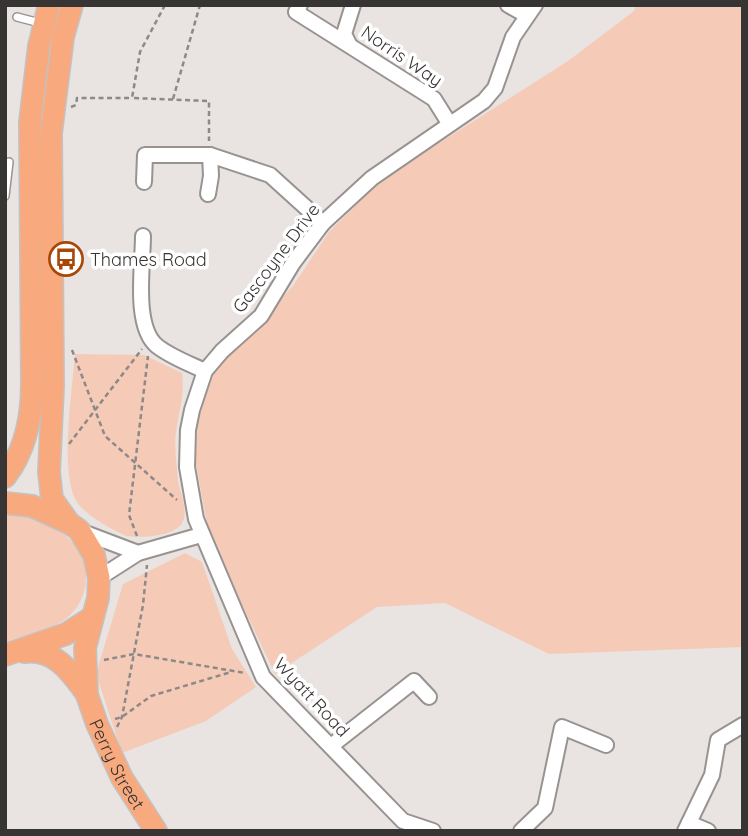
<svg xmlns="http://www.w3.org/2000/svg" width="748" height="836" viewBox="0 0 748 836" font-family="Quicksand,sans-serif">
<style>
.green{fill:#f5cbb8}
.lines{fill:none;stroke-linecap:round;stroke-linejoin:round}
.lane-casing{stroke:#989391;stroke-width:10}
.street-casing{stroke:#989391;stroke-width:18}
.primary-casing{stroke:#c3c2c2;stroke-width:24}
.path{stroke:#8d8988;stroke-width:2.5;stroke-dasharray:5 3.5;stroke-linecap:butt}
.lane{stroke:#fff;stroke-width:7}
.street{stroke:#fff;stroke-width:14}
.primary{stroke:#f8aa7e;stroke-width:21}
.labels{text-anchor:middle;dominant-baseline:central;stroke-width:7;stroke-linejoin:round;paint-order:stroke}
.street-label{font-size:18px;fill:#373534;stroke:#fff}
.poi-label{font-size:18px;fill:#373534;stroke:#fff;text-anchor:start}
</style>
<rect width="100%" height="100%" fill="#e9e3e1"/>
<g class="green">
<polygon points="636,5 743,5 743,647 549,654 445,603 377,607 275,674 209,535 195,458 199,412 217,366 293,286 329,232 381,180 568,61 634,11"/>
<path d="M 75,354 L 144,355 L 182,373 C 185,394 179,411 176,432 C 174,447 177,466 178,481 C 180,493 189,512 182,523 C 174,537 140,538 126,536 C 111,529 91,518 80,506 C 57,482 73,387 75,354 Z"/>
<path d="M 5,512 C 14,513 24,512 32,516 C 46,521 62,531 72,542 C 95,566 89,605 61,622 C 45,632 23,636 5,642 Z"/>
<polygon points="185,553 202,562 232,649 256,687 206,721 122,753 96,674 123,584"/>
</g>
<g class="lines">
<g class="lane-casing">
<g id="lane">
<polyline points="17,17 40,23"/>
<polyline points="5,196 9,162"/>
</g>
</g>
<g class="street-casing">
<g id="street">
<polyline points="300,5 296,12 434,99 449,123"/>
<polyline points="508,5 526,15"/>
<polyline points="349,44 344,34 353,5"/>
<polyline points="144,182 145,155 210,155 270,175 323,223"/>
<polyline points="208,194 211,176 210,155"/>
<path d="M 143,236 C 143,265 133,326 157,346 C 171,357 190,364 205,371"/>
<polyline points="80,531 138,553"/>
<polyline points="99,578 138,553 201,535"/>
<polyline points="331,746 414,681 429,697"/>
<polyline points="689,823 708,831"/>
<polyline points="433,831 403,821 263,677 196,519 187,467 188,430 192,410 205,371 222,351 261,316 293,263 323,223 372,178 484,101 495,88 513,37 535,5"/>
<polyline points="521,831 545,808 562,727 606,745"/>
<polyline points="685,831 712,775 718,740 743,725"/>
</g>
</g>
<g class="primary-casing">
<g id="primary">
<path d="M 5,477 C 26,450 32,416 32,383 L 30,122 L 39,46 L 49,5"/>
<path id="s1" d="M 5,503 L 32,506 L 69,523 L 79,530 L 94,555 L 99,578 L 98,598 L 85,648 L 87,695 L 97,724 L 122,778 L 156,831"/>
<polyline points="69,523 52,499 49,472 53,387 51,133 63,37 72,5"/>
<path d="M 24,652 C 54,648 70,671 86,693"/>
<polyline points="5,655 66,634 91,618"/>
</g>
</g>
<g class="path">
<polyline points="165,5 140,52 132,98 209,101 209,141"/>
<polyline points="173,99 200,5"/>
<polyline points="71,107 76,105 77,98 132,98"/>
<polyline points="72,350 105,436 177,500"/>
<polyline points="69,444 142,349"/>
<polyline points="137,536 129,515 148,356"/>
<polyline points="104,660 134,654 245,673"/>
<polyline points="115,719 122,717 151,696 231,672"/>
<polyline points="117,727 122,717 143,605 147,565"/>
</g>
<use href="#lane" class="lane"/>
<use href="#street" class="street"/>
<use href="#primary" class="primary"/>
</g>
<defs>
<g id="bus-ring" transform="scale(1.75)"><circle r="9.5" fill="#fff" stroke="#a94706" stroke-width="1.5"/><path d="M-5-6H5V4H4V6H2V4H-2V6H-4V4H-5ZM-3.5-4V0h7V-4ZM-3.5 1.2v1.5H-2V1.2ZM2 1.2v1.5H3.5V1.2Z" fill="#a94706"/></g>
</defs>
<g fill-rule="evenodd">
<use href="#bus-ring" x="66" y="259"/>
</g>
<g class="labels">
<g class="street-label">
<text transform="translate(402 56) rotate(34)">Norris Way</text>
<text transform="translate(276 258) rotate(-53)">Gascoyne Drive</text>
<text transform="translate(312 697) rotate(47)">Wyatt Road</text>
<text stroke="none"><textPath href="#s1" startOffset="327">Perry Street</textPath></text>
</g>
<g class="poi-label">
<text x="90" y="259">Thames Road</text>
</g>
</g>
<rect width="748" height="836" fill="none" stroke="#373534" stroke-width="14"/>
</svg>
